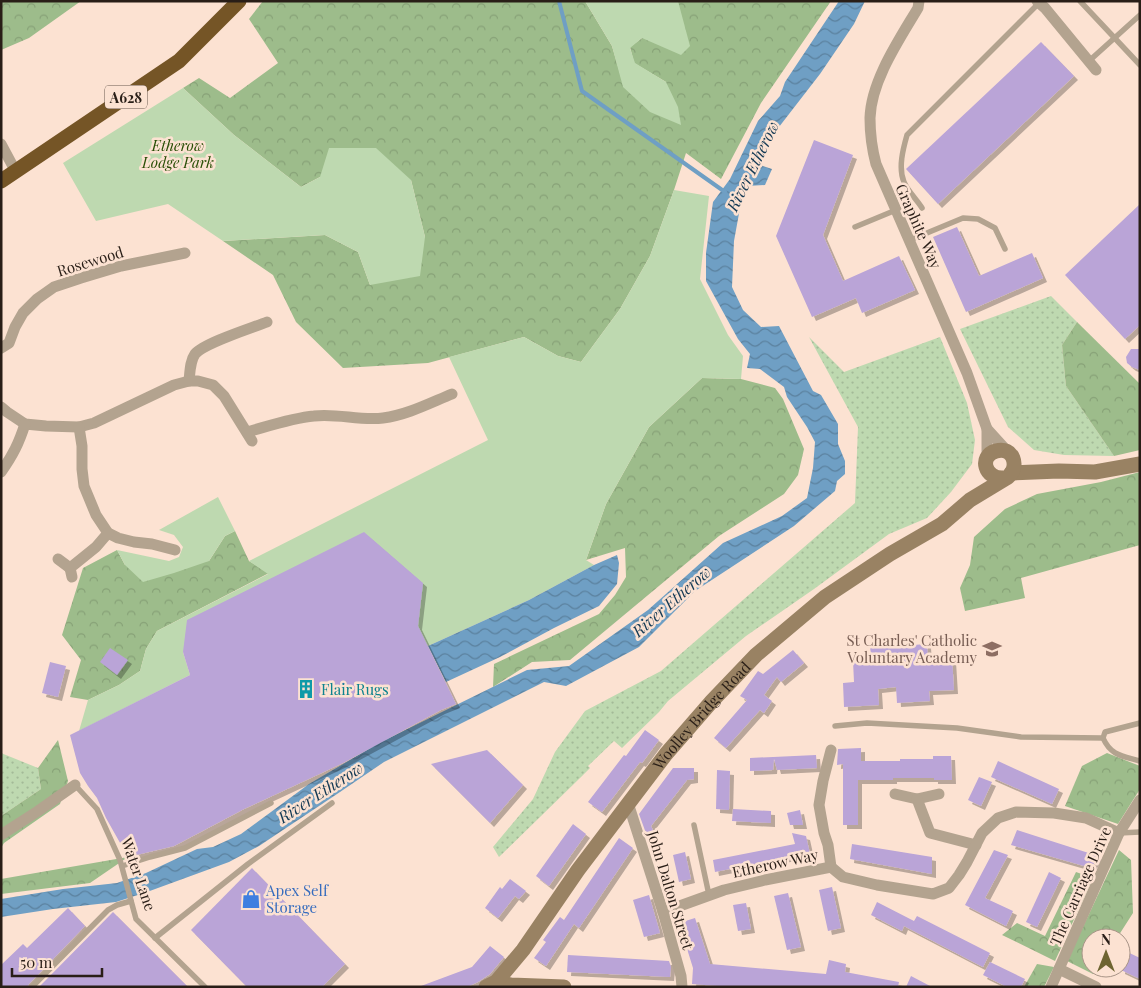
<svg xmlns="http://www.w3.org/2000/svg" width="1141" height="988" viewBox="0 0 1141 988" font-family="'Playfair Display',serif">
<style>
.grass{fill:url(#grass-dots)}
.forest{fill:url(#forest-crowns)}
.park{fill:#bed9b0}
.water{fill:url(#water-waves)}
.lines{fill:none;stroke-linecap:round;stroke-linejoin:round}
.stream{stroke:#6f9fc4;stroke-width:4}
.building{fill:#baa4d7;filter:url(#shadow)}
.lane{stroke:#b3a38f;stroke-width:5.5}
.street{stroke:#b3a38f;stroke-width:11}
.secondary{stroke:#998263;stroke-width:15}
.highway{stroke:#755526;stroke-width:15}
.labels{text-anchor:middle;dominant-baseline:central;stroke-width:5;stroke-linejoin:round;paint-order:stroke}
.shield{fill:#fce2d2;stroke:#68594f;stroke-width:1}
.shield-label{font-size:14px;font-weight:bold;fill:#291e17}
.park-label{font-size:15px;font-style:italic;fill:#284e05;stroke:#fce2d2}
.street-label{font-size:15px;fill:#291e17;stroke:#fce2d2}
.education-label{font-size:15px;fill:#785e54;stroke:#fce2d2;text-anchor:end}
.culture-label{font-size:15px;fill:#0d838f;stroke:#fce2d2;text-anchor:start}
.shop-label{font-size:15px;fill:#366cbe;stroke:#fce2d2;text-anchor:start}
.water-label{font-size:16px;font-style:italic;fill:#133954;stroke:#fce2d2}
</style>
<defs>
<pattern id="grass-dots" width="8" height="8" patternUnits="userSpaceOnUse" patternTransform="scale(1.25)"><rect width="8" height="8" fill="#bed9b0"/><path d="M2 2h.1M6 6h.1" fill="none" stroke="#a3ba97" stroke-width="1.8" stroke-linecap="round"/></pattern>
<pattern id="forest-crowns" width="20" height="18" patternUnits="userSpaceOnUse" patternTransform="scale(1.25)"><rect width="20" height="18" fill="#9dbc8b"/><path d="M2 6a3 3 0 1 1 6 0M12 15a3 3 0 1 1 6 0" fill="none" stroke="#87a177"/></pattern>
<pattern id="water-waves" width="16" height="10" patternUnits="userSpaceOnUse" patternTransform="scale(1.25)"><rect width="16" height="10" fill="#6f9fc4"/><path d="M0 5q4-4 8 0t8 0" fill="none" stroke="#5b819e"/></pattern>
<filter id="shadow"><feDropShadow dx="4" dy="4" stdDeviation="0" flood-color="#0004"/></filter>
</defs>
<rect width="100%" height="100%" fill="#fce2d2"/>
<g class="grass">
<polygon points="1051,296 1077,322 1062,345 1066,386 1114,456 1064,455 1034,450 1008,427 960,329"/>
<polygon points="809,337 844,372 940,337 967,403 975,440 972,464 951,492 927,518 889,534 814,589 746,636 668,701 659,712 622,748 614,741 588,766 590,768 580,778 499,857 493,847 533,799 555,752 585,711 661,671 855,503 858,427"/>
<polygon points="1,753 38,768 41,789 1,816"/>
</g>
<g class="forest">
<polygon points="1,1 81,1 29,38 1,50"/>
<polygon points="263,1 585,1 612,46 624,87 666,82 634,63 630,47 642,38 678,1 831,1 761,103 721,179 686,153 674,190 650,256 620,309 581,362 558,356 524,337 428,363 343,368 296,322 273,275 223,241 325,235 358,252 370,285 425,237 411,180 320,177 301,187 234,135 183,88 199,78 230,98 278,63 249,19"/>
<polygon points="1077,322 1140,384 1140,450 1114,456 1066,386 1062,345"/>
<polygon points="702,378 741,379 775,388 783,399 804,449 798,475 784,494 719,536 570,660 532,662 493,687 494,664 599,614 615,595 626,577 625,548 586,560 606,504 649,427"/>
<polygon points="1140,472 1140,545 1021,578 1025,598 965,611 960,588 970,565 974,537 1005,509 1037,494 1101,482"/>
<polygon points="235,531 249,561 269,573 157,631 146,649 140,671 119,685 88,700 70,697 81,660 62,635 83,568 117,550 125,565 209,561 225,536"/>
<polygon points="58,740 68,781 60,804 4,843 1,848 1,816 41,789 38,768"/>
<polygon points="1107,753 1140,766 1140,789 1118,824 1065,806 1082,766"/>
<polygon points="1119,850 1131,860 1133,913 1117,938 1091,938 1091,968 1097,968 1093,974 1067,961"/>
<polygon points="128,857 90,883 1,894 1,879"/>
<polygon points="1076,872 1093,878 1055,961 1002,935 1017,923 1045,936"/>
<polygon points="1037,964 1054,967 1044,987 1024,987"/>
</g>
<g class="park">
<polygon points="585,1 678,1 690,46 681,55 642,38 630,48 635,63 666,82 678,107 681,125 650,112 623,87 612,46"/>
<polygon points="183,88 234,135 301,187 320,177 329,148 376,148 411,180 425,237 420,276 370,285 358,252 325,235 223,241 168,204 96,221 63,163"/>
<polygon points="674,190 709,196 700,279 728,335 743,356 741,379 702,378 649,427 606,504 586,560 594,565 529,600 428,646 413,651 365,551 183,652 190,675 79,731 88,700 119,685 140,671 146,649 157,631 268,574 249,561 488,440 449,357 524,337 558,356 581,362 620,309 650,256"/>
<polygon points="218,497 235,531 225,536 209,561 174,573 143,582 125,565 117,550 169,561 179,557 183,547 174,535 159,530"/>
</g>
<g class="water">
<polygon points="839,1 865,1 854,24 820,74 772,136 760,165 772,169 765,185 747,186 740,208 734,241 732,287 743,310 761,327 779,326 813,391 821,395 838,424 838,444 845,461 845,474 837,481 835,491 794,526 695,591 639,647 566,686 544,682 384,762 340,792 259,846 229,862 147,892 116,902 53,909 1,917 1,899 63,889 117,883 146,873 197,849 213,847 241,834 309,784 379,743 527,670 569,666 648,610 723,543 782,516 807,498 813,468 815,442 807,427 787,397 784,387 760,369 747,368 750,354 738,339 706,281 706,253 713,202 730,179 758,121 780,96 785,82"/>
<polygon points="617,555 619,563 617,584 599,606 554,628 500,657 446,682 428,646 529,600 594,565"/>
</g>
<g class="lines">
<polyline class="stream" points="559,1 582,91 725,192"/>
</g>
<g class="building">
<polygon points="1041,42 1074,76 938,204 906,169"/>
<polygon points="814,140 853,155 823,235 843,281 899,256 915,290 862,313 856,298 812,317 776,236"/>
<polygon points="1140,204 1140,325 1125,339 1065,275"/>
<polygon points="957,227 979,276 1032,253 1043,278 966,312 933,237"/>
<polygon points="1131,349 1140,349 1140,370 1132,367 1127,363 1126,357"/>
<polygon points="364,532 423,583 418,626 456,704 441,710 343,763 244,809 174,846 128,857 106,818 97,798 88,786 80,773 70,735 190,675 183,652 187,620"/>
<polygon points="927,644 928,660 952,658 954,690 929,691 930,701 897,703 896,687 878,689 879,705 844,707 843,683 854,682 853,661 862,660 862,653 871,653 870,648"/>
<polygon points="110,648 128,660 117,675 100,662"/>
<polygon points="793,650 804,663 781,682 777,677 764,695 772,701 764,713 760,710 726,748 714,738 747,700 740,696 758,671 763,674"/>
<polygon points="50,662 66,666 58,697 42,693"/>
<polygon points="645,730 659,740 642,763 640,762 602,812 588,802 624,755 626,756"/>
<polygon points="861,748 861,761 900,761 900,759 933,759 933,756 951,756 952,780 934,780 934,778 893,778 893,780 858,780 858,825 843,825 843,764 837,765 838,749"/>
<polygon points="487,750 523,785 490,823 431,764"/>
<polygon points="816,755 817,768 777,770 774,759 773,770 750,771 750,758"/>
<polygon points="998,761 1059,789 1052,804 991,777"/>
<polygon points="673,768 694,768 694,779 687,780 651,826 654,833 647,836 639,814"/>
<polygon points="717,770 730,771 729,810 716,809"/>
<polygon points="979,777 992,782 981,806 968,800"/>
<polygon points="733,809 771,811 771,823 732,821"/>
<polygon points="800,810 803,825 790,825 787,813"/>
<polygon points="573,824 586,834 549,886 536,876"/>
<polygon points="1017,830 1098,856 1091,868 1011,845"/>
<polygon points="792,833 806,836 810,854 769,861 715,872 713,860 795,844"/>
<polygon points="619,838 633,848 579,928 574,924 546,966 534,958 546,942 543,940 560,917 564,920"/>
<polygon points="852,844 932,857 932,874 850,859"/>
<polygon points="994,850 1008,855 985,898 1013,911 1006,926 965,905"/>
<polygon points="685,852 691,879 679,882 673,855"/>
<polygon points="252,868 345,964 322,987 247,987 191,930"/>
<polygon points="1049,872 1061,878 1037,927 1026,922"/>
<polygon points="510,879 526,891 519,899 515,896 498,918 485,908 500,887 502,889"/>
<polygon points="832,887 841,928 828,931 819,890"/>
<polygon points="788,893 801,947 787,950 774,896"/>
<polygon points="649,895 660,933 644,937 633,900"/>
<polygon points="877,902 914,921 917,916 990,953 983,967 904,926 902,931 871,915"/>
<polygon points="746,903 751,929 738,931 733,905"/>
<polygon points="68,908 85,926 29,984 27,987 1,987 1,965 23,944 27,948"/>
<polygon points="113,912 188,987 39,987"/>
<polygon points="695,918 710,964 826,974 829,960 846,964 845,972 899,982 898,987 731,987 692,984 693,968 679,923"/>
<polygon points="490,946 504,957 490,974 478,982 467,987 421,987 421,986 472,967"/>
<polygon points="1121,949 1140,958 1140,979 1121,970"/>
<polygon points="568,955 669,961 671,967 670,977 567,972"/>
<polygon points="990,962 1025,979 1021,987 1007,987 983,975"/>
<polygon points="911,976 932,987 906,987"/>
</g>
<g class="lines">
<g class="lane">
<polyline points="1080,1 1140,65"/>
<polyline points="1089,61 1140,15"/>
<path d="M 922,208 C 917,200 907,190 904,182 C 898,168 903,149 907,135 L 1039,3"/>
<polyline points="855,227 896,210"/>
<polyline points="910,240 963,218 978,219 995,228 1005,249"/>
<path d="M 1140,723 L 1105,732 L 1103,738 C 1111,756 1123,756 1140,761"/>
<polyline points="835,726 867,723 957,728 1021,737 1103,738"/>
<polyline points="75,785 97,809 120,860 136,919 205,987"/>
<polyline points="694,825 709,895"/>
<polyline points="1119,833 1140,832"/>
<polyline points="122,866 150,857 185,848 271,803"/>
<polyline points="155,938 248,864 332,803"/>
<polyline points="32,987 108,910 117,905 131,901"/>
</g>
<g class="street">
<path d="M 919,1 L 918,8 C 899,40 871,81 870,118 C 870,134 872,149 876,164 L 967,373 L 987,429 L 987,458"/>
<polyline points="1037,1 1045,8 1096,70"/>
<polyline points="1,144 16,172"/>
<polyline points="1,348 9,343 15,327 23,313 37,299 54,287 81,278 121,266 185,253"/>
<path d="M 189,381 C 190,372 190,361 195,354 C 204,343 252,328 267,322"/>
<polyline points="1,407 7,412 25,424 46,426 79,427 94,423 174,385 189,381 198,381 213,385 224,396 252,441"/>
<polyline points="79,427 82,446 82,469 84,486 96,515 108,533 118,538 134,542 152,544 175,550"/>
<polyline points="987,429 1007,451"/>
<path d="M 247,432 C 269,426 292,418 314,416 C 337,413 360,421 383,418 C 407,415 430,403 452,394"/>
<path d="M 1,472 C 13,455 19,443 25,424"/>
<polyline points="58,559 70,568"/>
<polyline points="72,577 70,568 96,547 108,533"/>
<polyline points="895,794 917,799 939,794"/>
<polyline points="917,799 930,833 976,845"/>
<polyline points="628,803 663,912 681,976 682,987"/>
<polyline points="1,835 38,811 75,785"/>
<polyline points="831,867 828,845 824,833 819,805 823,781 831,750"/>
<polyline points="663,912 724,890 765,880 831,867 843,877 877,885 933,894 949,888 959,875 967,862 982,833 998,818 1016,812 1054,813 1086,818 1119,833"/>
<polyline points="1059,969 1096,987"/>
<polyline points="1051,987 1119,833 1140,800"/>
</g>
<g class="secondary">
<polyline points="1011,473 1059,471 1095,472 1140,464"/>
<polyline points="496,982 511,985 564,987"/>
<path id="s1" d="M 486,987 L 496,982 L 523,950 L 578,870 L 666,754 L 712,701 L 756,655 L 825,597 L 890,554 L 942,524 L 970,500 L 1008,477 C 1020,466 1013,446 996,451 C 978,456 985,480 1004,478"/>
</g>
<polyline class="highway" points="1,181 179,61 239,1"/>
</g>
<defs>
<g id="school-bare" transform="scale(1.5)"><path d="M0-5L7-2L0 1L-7-2ZM-4 1L0 2.5L4 1V4Q0 6-4 4Z" fill="#8d6e63" stroke="#fce2d2" stroke-width="2.5" paint-order="stroke"/></g>
<g id="building-bare" transform="scale(1.5)"><path d="M-4-6H4V6H1V3H-1V6H-4ZM-2.5-4.3h1.7v1.8h-1.7ZM.8-4.3h1.7v1.8H.8ZM-2.5-1h1.7V.8h-1.7ZM.8-1h1.7V.8H.8Z" fill="#0f9aa8" stroke="#fce2d2" stroke-width="2.5" paint-order="stroke"/></g>
<g id="shop-bare" transform="scale(1.5)"><path d="M-5-2.5h2.3a2.7 3.5 0 0 1 5.4 0H5L5.5 6h-11ZM-1.5-2.5h3a1.5 2.3 0 0 0-3 0Z" fill="#3f7fe0" stroke="#fce2d2" stroke-width="2.5" paint-order="stroke"/></g>
</defs>
<g fill-rule="evenodd">
<use href="#school-bare" x="992" y="649"/>
<use href="#building-bare" x="306" y="689"/>
<use href="#shop-bare" x="251" y="899"/>
</g>
<g class="labels">
<rect class="shield" x="105" y="85.5" width="42" height="23" rx="4"/>
<g class="shield-label">
<text x="126" y="97">A628</text>
</g>
<g class="park-label">
<text x="178" y="145">Etherow<tspan x="178" dy="17">Lodge Park</tspan></text>
</g>
<g class="street-label">
<text transform="translate(919 226) rotate(66)">Graphite Way</text>
<text transform="translate(90 261) rotate(-17)">Rosewood</text>
<text stroke="none"><textPath href="#s1" startOffset="348">Woolley Bridge Road</textPath></text>
<text transform="translate(775 863) rotate(-12)">Etherow Way</text>
<text transform="translate(139 874) rotate(71)">Water Lane</text>
<text transform="translate(1080 886) rotate(-66)">The Carriage Drive</text>
<text transform="translate(671 890) rotate(73)">John Dalton Street</text>
</g>
<g class="education-label">
<text x="977" y="640">St Charles' Catholic<tspan x="977" dy="17">Voluntary Academy</tspan></text>
</g>
<g class="culture-label">
<text x="321" y="689">Flair Rugs</text>
</g>
<g class="shop-label">
<text x="266" y="890">Apex Self<tspan x="266" dy="17">Storage</tspan></text>
</g>
<g class="water-label">
<text transform="translate(752 166) rotate(-64)">River Etherow</text>
<text transform="translate(671 601) rotate(-41)">River Etherow</text>
<text transform="translate(320 792) rotate(-33)">River Etherow</text>
</g>
</g>
<rect width="1141" height="988" fill="none" stroke="#291e17" stroke-width="5"/>
<g transform="translate(1106 953)"><circle r="24" fill="#fce2d2" stroke="#a89487"/>
<path d="M0-4L9 19L0 12L-9 19Z" fill="#6e6431"/>
<text y="-8" font-size="14" font-weight="bold" text-anchor="middle" fill="#291e17">N</text>
</g>
<path d="M12 968v8h90v-8" fill="none" stroke="#291e17" stroke-width="2.5"/>
<text x="20" y="968" font-size="15" fill="#291e17" stroke="#fce2d2" stroke-width="4" paint-order="stroke">50 m</text>
</svg>
